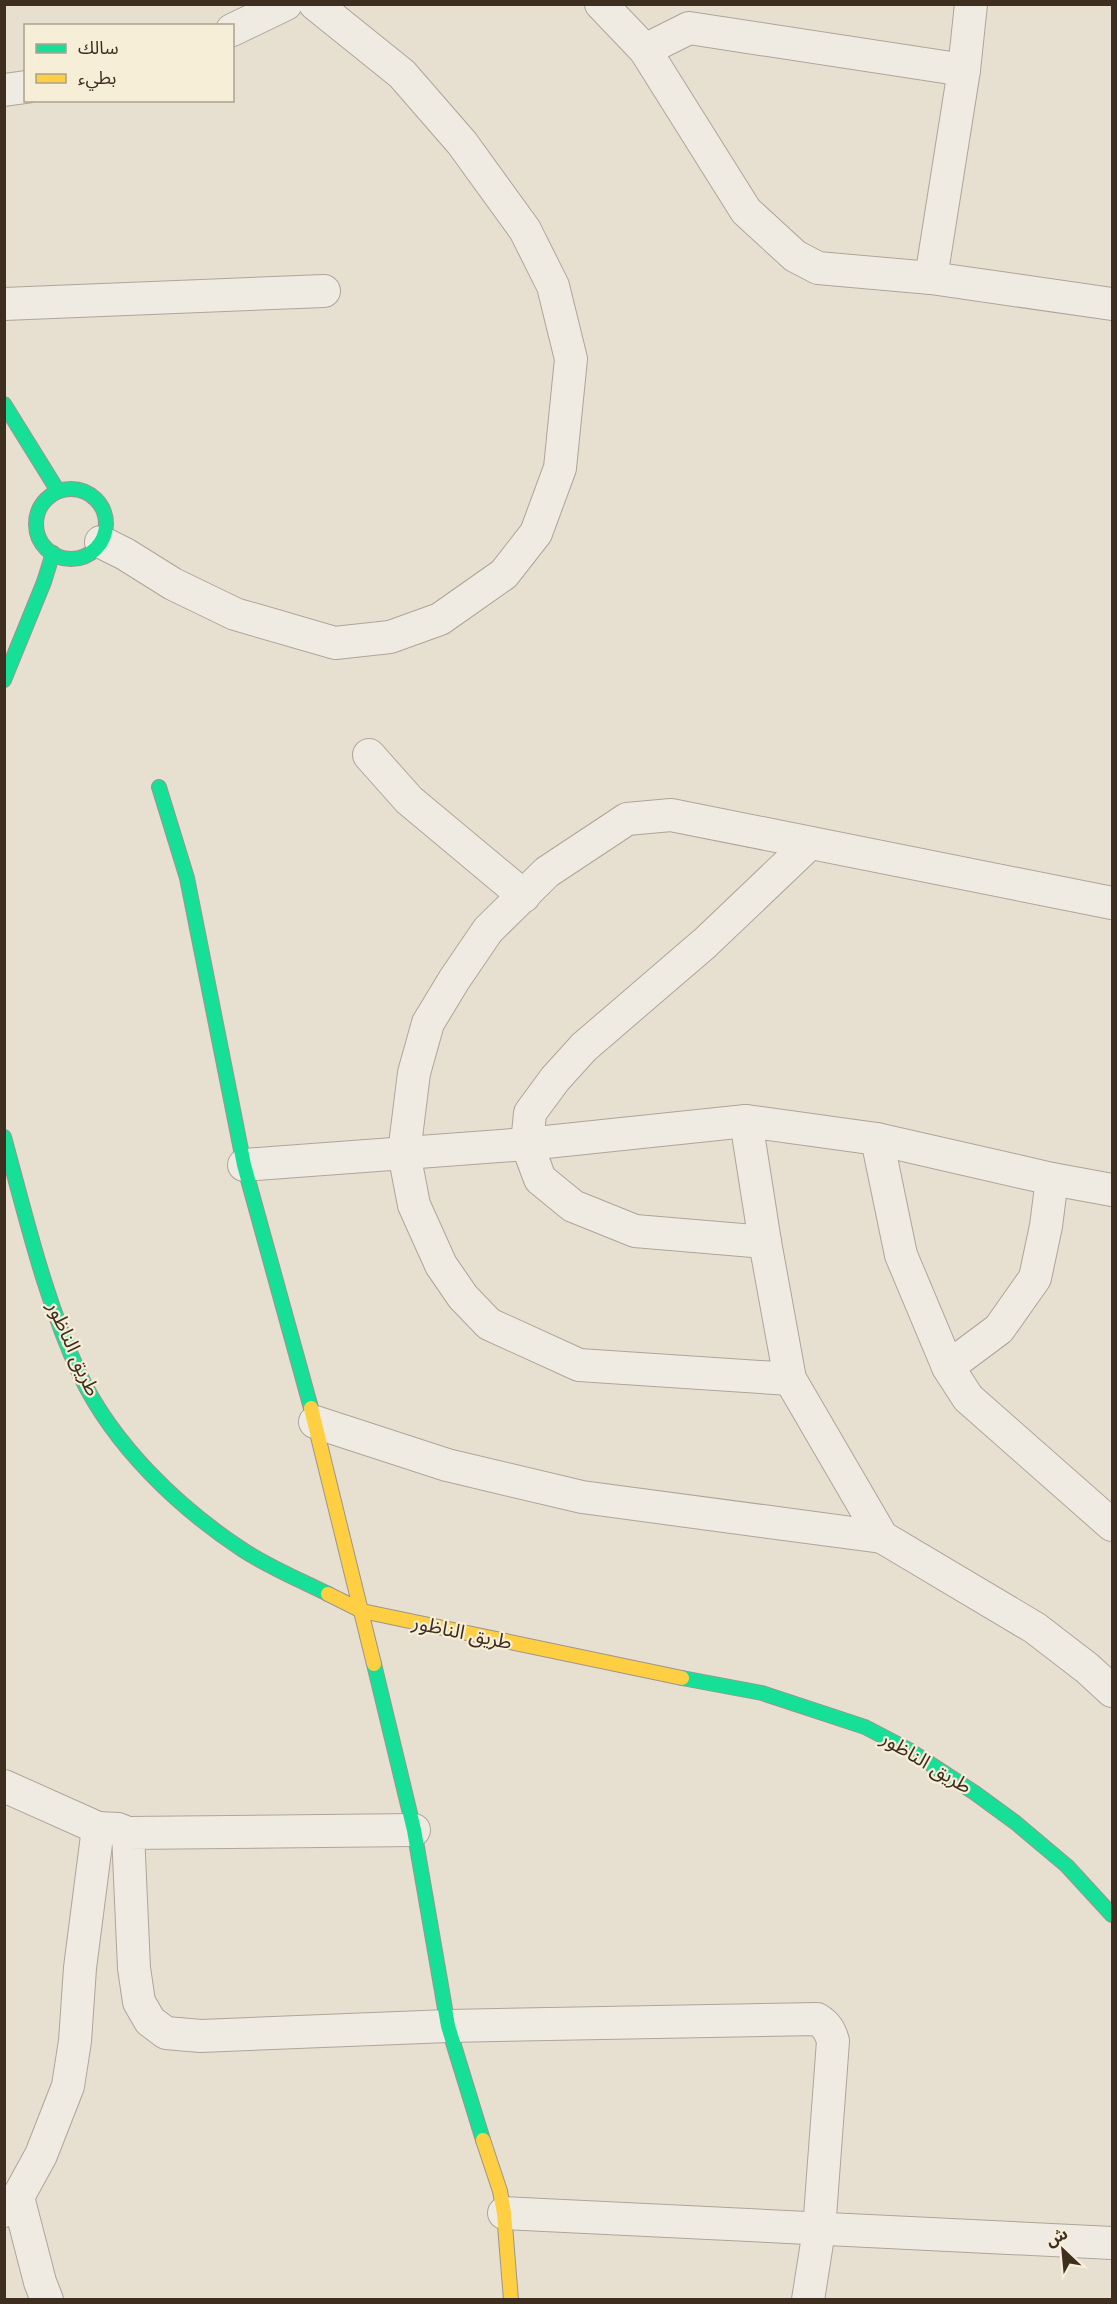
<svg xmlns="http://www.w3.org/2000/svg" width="1117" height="2304" viewBox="0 0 1117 2304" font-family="Georgia,'Noto Sans Arabic',serif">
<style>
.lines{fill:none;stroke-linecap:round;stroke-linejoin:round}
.street-casing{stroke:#ada599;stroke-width:34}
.fast-casing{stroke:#9c958a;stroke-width:16}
.slow-casing{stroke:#9c958a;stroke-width:16}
.street{stroke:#efebe3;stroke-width:32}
.fast{stroke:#16e098;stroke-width:14}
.slow{stroke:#ffcf43;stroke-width:14}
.labels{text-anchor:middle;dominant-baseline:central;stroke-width:4.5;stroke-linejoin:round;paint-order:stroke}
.street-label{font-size:20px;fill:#3d2e20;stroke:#f7eed8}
</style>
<rect width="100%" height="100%" fill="#e7e0d1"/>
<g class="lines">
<g class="street-casing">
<g id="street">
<polyline points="601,4 645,50 746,211 795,256 818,268 931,278 1112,304"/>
<polyline points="232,30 286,4"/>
<polyline points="645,50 689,28 964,70"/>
<polyline points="4,90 26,87"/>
<polyline points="931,278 964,70 971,4"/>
<polyline points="4,304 324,291"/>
<polyline points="101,542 125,554 173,584 235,614 335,643 390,637 440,619 504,574 536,533 560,468 571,359 553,286 525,230 462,143 402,74 315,4"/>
<polyline points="369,755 409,800 524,896"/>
<polyline points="746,1121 765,1242 790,1379 882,1537 1035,1628 1087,1668 1112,1691"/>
<polyline points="877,1139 901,1255 948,1367 968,1398 1112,1525"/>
<polyline points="244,1165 527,1144 746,1121 877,1139 1052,1179 1112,1190"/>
<polyline points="765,1242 635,1231 573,1206 540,1179 527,1144 530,1113 555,1079 584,1047 705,943 810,843"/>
<polyline points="948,1367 999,1329 1035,1278 1046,1226 1052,1179"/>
<polyline points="790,1379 579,1365 489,1324 463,1297 441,1265 414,1205 404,1153 414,1073 428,1023 454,980 488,930 547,872 627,819 671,815 1112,903"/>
<polyline points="315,1422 447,1465 582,1497 882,1537"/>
<polyline points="4,1786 98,1828"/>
<path d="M 414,1830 L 128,1833 L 134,1968 L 139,2002 L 150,2021 L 166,2033 L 201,2036 L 448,2026 L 817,2019 C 827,2025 830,2031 833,2041 L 819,2230 L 808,2300"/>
<polyline points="18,2197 40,2282 47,2300"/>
<polyline points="4,2211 18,2197 41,2155 68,2086 75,2041 80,1968 98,1828 118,1829 128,1833"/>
<polyline points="504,2213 1112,2243"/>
</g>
</g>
<g class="fast-casing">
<g id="fast">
<polyline points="4,404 58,491"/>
<circle cx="71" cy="524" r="35"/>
<polyline points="4,680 44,582 53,553"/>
<polyline points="159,787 187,878 244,1165 311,1408"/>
<path d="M 4,1137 C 26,1217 45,1300 80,1375 C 114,1446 179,1508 243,1550 C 269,1567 300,1580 328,1594"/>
<polyline points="374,1664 414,1830 448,2026 483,2140"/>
<polyline points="682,1678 762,1693 865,1727 909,1750 975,1793 1016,1823 1067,1866 1112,1915"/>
</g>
</g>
<g class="slow-casing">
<g id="slow">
<polyline points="311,1408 374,1664"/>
<polyline points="328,1594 362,1611 682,1678"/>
<polyline points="483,2140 500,2191 504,2213 511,2300"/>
</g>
</g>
<use href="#street" class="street"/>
<use href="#fast" class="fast"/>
<use href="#slow" class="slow"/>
</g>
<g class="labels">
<g class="street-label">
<text transform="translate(73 1349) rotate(66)">طريق الناظور</text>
<text transform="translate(462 1633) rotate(12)">طريق الناظور</text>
<text transform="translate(926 1763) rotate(31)">طريق الناظور</text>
</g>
</g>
<rect width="1117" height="2304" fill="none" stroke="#3d2e20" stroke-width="12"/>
<rect x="24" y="24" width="210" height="78" fill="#f7eed8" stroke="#ada18e" stroke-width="1.5"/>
<rect x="36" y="44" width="30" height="9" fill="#16e098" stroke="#ada18e" stroke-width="1.5"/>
<text x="78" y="54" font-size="18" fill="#3d2e20">سالك</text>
<rect x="36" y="74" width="30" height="9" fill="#ffcf43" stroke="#ada18e" stroke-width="1.5"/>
<text x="78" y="84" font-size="18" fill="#3d2e20">بطيء</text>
<g transform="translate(1063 2250) rotate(334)" stroke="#f7eed8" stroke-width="4.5" paint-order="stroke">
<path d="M0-4.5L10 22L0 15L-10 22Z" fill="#3d2e20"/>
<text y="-9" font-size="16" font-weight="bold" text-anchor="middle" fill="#3d2e20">ش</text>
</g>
</svg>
